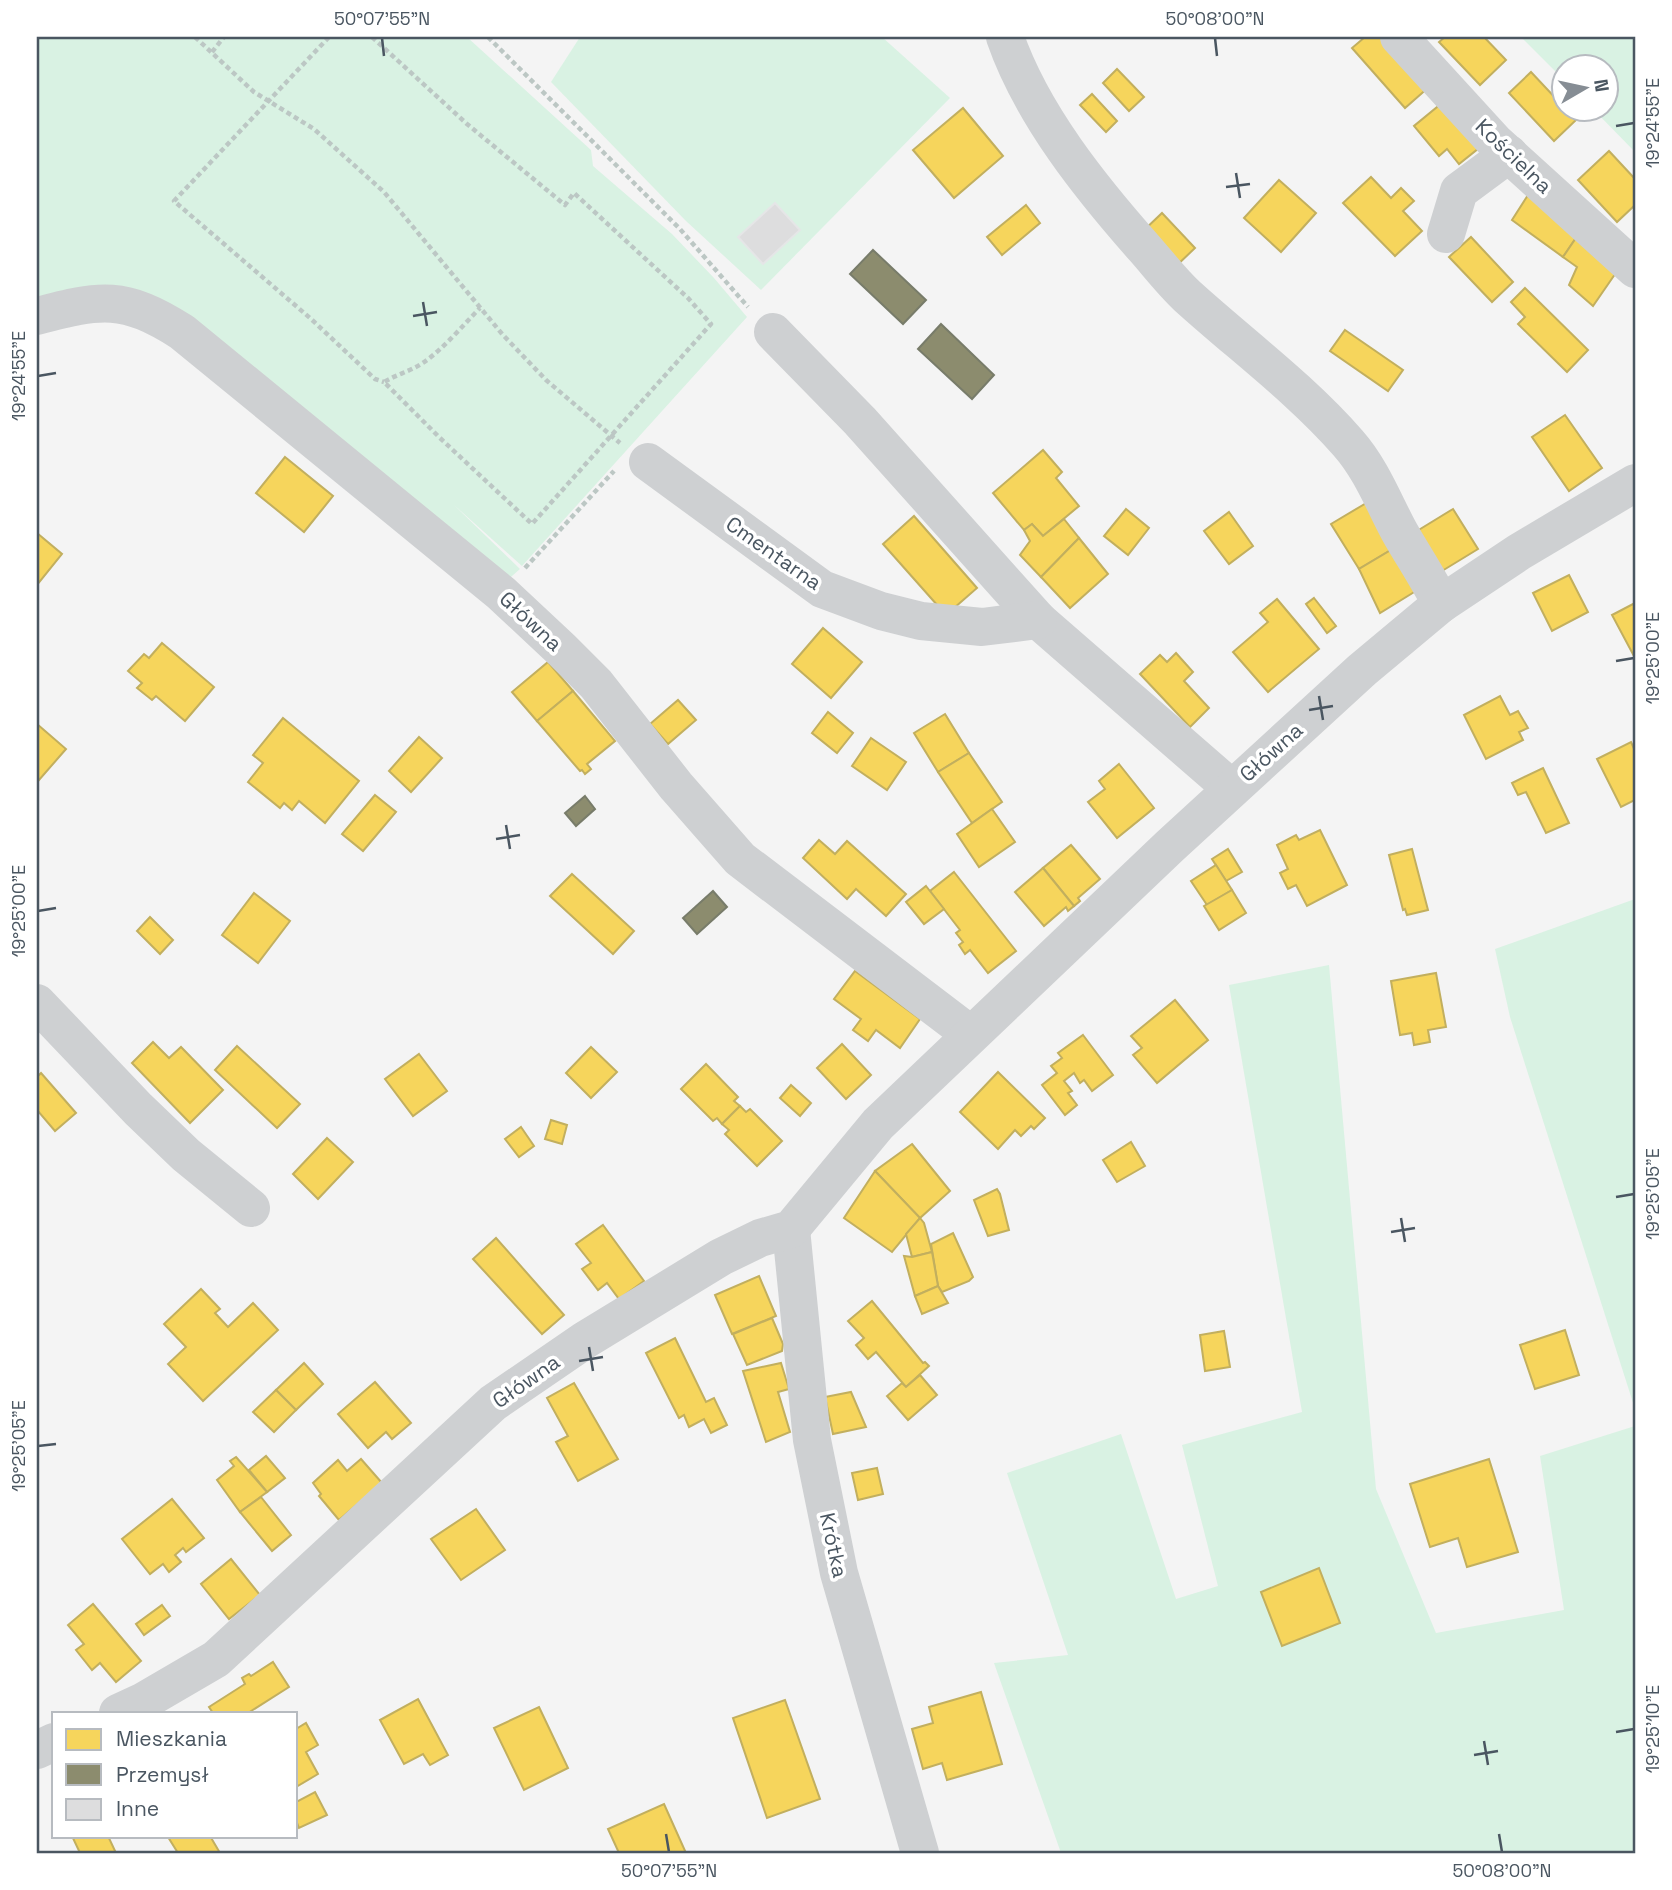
<svg xmlns="http://www.w3.org/2000/svg" width="1672" height="1890" viewBox="0 0 1672 1890" font-family="'Space Grotesk',sans-serif">
<style>
.green{fill:#d9f2e3}
.homes{fill:#f6d55c;stroke:#c2af5e;stroke-width:2}
.industry{fill:#8c8c6e;stroke:#787c6a;stroke-width:2}
.building{fill:#ddddde;stroke:#e5e6e7;stroke-width:2}
.lines{fill:none;stroke-linecap:round;stroke-linejoin:round}
.path{stroke:#bcc7c4;stroke-width:4.5;stroke-dasharray:5 3.5;stroke-linecap:butt}
.minor{stroke:#ced0d2;stroke-width:38}
.ticks{fill:none;stroke:#4a5661;stroke-width:2.5}
.labels{text-anchor:middle;dominant-baseline:central;stroke-width:7;stroke-linejoin:round;paint-order:stroke}
.street-label{font-size:21px;fill:#4a5661;stroke:#fff}
.neatline{fill:none;stroke:#4a5661;stroke-width:2.5}
.ticks-label{font-size:18px;text-anchor:middle;fill:#4a5661}
</style>
<rect width="100%" height="100%" fill="#f4f4f4"/>
<g class="green">
<polygon points="37,37 467,37 591,150 593,166 672,234 714,278 747,317 522,566 454,505 520,569 505,582 179,314 37,304"/>
<polygon points="580,37 882,37 950,98 761,290 686,221 551,82"/>
<polygon points="1521,37 1635,37 1635,152 1593,109 1606,108 1606,66 1564,66 1563,79"/>
<polygon points="1635,899 1635,1409 1510,1017 1495,949"/>
<polygon points="1329,965 1376,1489 1436,1633 1564,1610 1540,1456 1635,1426 1635,1853 1061,1853 994,1663 1068,1655 1007,1473 1121,1434 1176,1599 1218,1586 1182,1445 1302,1412 1229,985"/>
</g>
<g class="homes">
<polygon points="1365,37 1384,37 1429,87 1405,108 1352,48"/>
<polygon points="1445,37 1484,37 1506,60 1480,85 1439,42"/>
<polygon points="1117,69 1144,97 1129,111 1103,83"/>
<polygon points="1531,72 1576,120 1554,141 1509,93"/>
<polygon points="1092,94 1117,121 1106,132 1080,105"/>
<polygon points="1442,103 1479,148 1459,164 1447,149 1439,156 1414,126"/>
<polygon points="963,108 1003,156 954,198 913,150"/>
<polygon points="1609,151 1635,179 1635,205 1617,222 1578,180"/>
<polygon points="1371,177 1391,198 1401,188 1414,201 1403,211 1422,231 1395,256 1343,203"/>
<polygon points="1279,180 1316,213 1281,252 1244,218"/>
<polygon points="1528,195 1580,232 1563,257 1512,220"/>
<polygon points="1026,205 1040,223 1002,255 987,237"/>
<polygon points="1162,213 1195,248 1174,268 1141,233"/>
<polygon points="1580,232 1622,264 1593,306 1569,285 1577,267 1563,257"/>
<polygon points="1471,237 1513,282 1492,302 1449,257"/>
<polygon points="1525,288 1588,350 1567,372 1518,324 1525,317 1511,302"/>
<polygon points="1345,330 1403,370 1388,391 1330,351"/>
<polygon points="1565,415 1602,468 1569,491 1532,437"/>
<polygon points="1043,450 1062,472 1056,478 1079,506 1043,536 1032,524 1024,530 993,493"/>
<polygon points="285,457 333,496 304,532 256,493"/>
<polygon points="1373,499 1401,544 1359,569 1331,524"/>
<polygon points="1126,509 1149,528 1128,555 1104,536"/>
<polygon points="1453,509 1478,549 1442,571 1417,531"/>
<polygon points="1229,512 1253,546 1229,564 1204,531"/>
<polygon points="914,516 977,588 946,615 883,544"/>
<polygon points="1064,519 1079,538 1041,577 1020,555 1030,541 1024,530 1032,524 1043,536"/>
<polygon points="37,533 62,554 37,585"/>
<polygon points="1079,538 1108,574 1070,608 1041,577"/>
<polygon points="1401,544 1424,586 1380,613 1359,569"/>
<polygon points="1569,575 1588,612 1552,631 1533,593"/>
<polygon points="1314,598 1336,626 1327,633 1306,604"/>
<polygon points="1277,599 1319,649 1268,692 1233,652 1268,622 1260,613"/>
<polygon points="1635,603 1635,658 1612,615"/>
<polygon points="823,628 862,662 831,698 792,664"/>
<polygon points="162,643 214,687 185,721 156,696 152,700 137,688 142,683 128,671 144,654 149,658"/>
<polygon points="1176,653 1193,672 1184,681 1209,708 1190,727 1140,674 1160,655 1167,662"/>
<polygon points="548,662 573,691 537,721 512,692"/>
<polygon points="573,691 615,741 587,764 591,769 585,774 582,770 580,771 537,721"/>
<polygon points="1500,696 1510,715 1518,711 1528,728 1519,732 1523,740 1486,759 1464,715"/>
<polygon points="678,700 696,720 668,744 650,724"/>
<polygon points="828,712 853,733 837,753 812,733"/>
<polygon points="945,714 969,753 938,772 914,733"/>
<polygon points="283,718 359,781 325,823 299,801 292,810 284,803 280,808 248,782 263,763 253,755"/>
<polygon points="37,724 66,749 39,780 37,778"/>
<polygon points="419,737 442,758 411,792 389,771"/>
<polygon points="871,738 906,762 887,790 852,766"/>
<polygon points="1631,742 1635,751 1635,800 1621,807 1597,759"/>
<polygon points="969,753 1002,802 972,823 938,772"/>
<polygon points="1119,764 1154,808 1117,838 1088,802 1105,789 1099,781"/>
<polygon points="1543,768 1569,823 1546,833 1526,792 1518,795 1512,783"/>
<polygon points="375,795 396,812 363,851 342,834"/>
<polygon points="992,809 1015,842 979,867 957,834"/>
<polygon points="1320,830 1347,885 1307,906 1296,885 1288,889 1280,873 1288,869 1277,845 1296,835 1299,840"/>
<polygon points="819,840 835,854 847,841 906,894 886,916 856,889 847,899 803,858"/>
<polygon points="1071,845 1100,879 1078,898 1080,901 1074,906 1043,868"/>
<polygon points="1228,849 1242,872 1226,881 1212,859"/>
<polygon points="1412,849 1428,910 1407,915 1405,909 1403,910 1389,855"/>
<polygon points="1216,865 1232,890 1207,905 1191,881"/>
<polygon points="1043,868 1074,906 1068,911 1066,907 1044,926 1015,892"/>
<polygon points="954,872 1016,951 988,973 970,950 965,954 959,945 963,942 956,933 960,930 930,891"/>
<polygon points="572,874 634,931 613,954 550,896"/>
<polygon points="926,886 944,909 924,924 906,902"/>
<polygon points="1232,890 1246,913 1219,930 1204,906"/>
<polygon points="254,893 290,921 258,963 222,935"/>
<polygon points="150,917 173,940 160,954 137,931"/>
<polygon points="855,971 920,1019 900,1048 876,1030 868,1041 853,1030 861,1019 834,999"/>
<polygon points="1436,973 1446,1027 1428,1030 1430,1042 1414,1045 1412,1033 1400,1035 1391,981"/>
<polygon points="1175,1000 1208,1040 1157,1083 1133,1055 1142,1048 1131,1036"/>
<polygon points="1083,1035 1113,1075 1092,1091 1084,1080 1080,1083 1074,1073 1064,1081 1072,1091 1068,1093 1077,1105 1065,1115 1042,1085 1057,1073 1051,1066 1062,1058 1058,1053"/>
<polygon points="153,1042 169,1058 181,1047 223,1090 190,1123 132,1063"/>
<polygon points="842,1044 871,1075 846,1099 817,1068"/>
<polygon points="237,1046 300,1104 277,1128 215,1070"/>
<polygon points="591,1047 617,1072 591,1098 566,1073"/>
<polygon points="419,1054 447,1091 413,1116 385,1079"/>
<polygon points="706,1064 738,1097 734,1101 740,1106 722,1124 717,1118 713,1121 681,1089"/>
<polygon points="998,1072 1045,1118 1034,1129 1031,1126 1021,1136 1015,1130 998,1149 960,1112"/>
<polygon points="41,1073 76,1113 55,1131 37,1110 37,1077"/>
<polygon points="791,1085 811,1103 800,1116 780,1098"/>
<polygon points="740,1106 746,1112 750,1109 782,1141 757,1166 725,1134 729,1130 722,1124"/>
<polygon points="551,1120 567,1125 562,1144 545,1139"/>
<polygon points="521,1127 534,1146 519,1157 505,1139"/>
<polygon points="327,1138 353,1162 318,1199 293,1174"/>
<polygon points="1131,1142 1145,1166 1117,1182 1103,1160"/>
<polygon points="912,1144 950,1191 920,1218 875,1171"/>
<polygon points="875,1171 920,1218 892,1252 844,1218"/>
<polygon points="997,1189 1000,1194 1009,1230 988,1236 974,1200"/>
<polygon points="920,1218 924,1223 932,1252 912,1257 906,1234"/>
<polygon points="603,1225 644,1281 619,1299 607,1283 598,1290 582,1269 591,1263 576,1244"/>
<polygon points="953,1233 973,1277 969,1281 942,1292 938,1286 931,1244"/>
<polygon points="496,1238 564,1315 542,1334 473,1259"/>
<polygon points="932,1252 938,1286 915,1296 904,1256 912,1257"/>
<polygon points="759,1276 776,1316 732,1334 715,1295"/>
<polygon points="938,1286 948,1303 922,1314 915,1296"/>
<polygon points="201,1289 220,1309 215,1313 228,1327 253,1303 278,1330 203,1401 168,1364 186,1347 164,1324"/>
<polygon points="872,1301 923,1363 925,1362 929,1366 906,1387 876,1352 868,1359 856,1345 864,1338 848,1321"/>
<polygon points="772,1318 783,1344 782,1351 747,1365 733,1334"/>
<polygon points="1565,1330 1579,1375 1535,1389 1520,1345"/>
<polygon points="1224,1331 1230,1367 1205,1371 1200,1335"/>
<polygon points="675,1338 706,1402 714,1398 727,1425 711,1433 704,1419 689,1427 684,1415 679,1418 646,1353"/>
<polygon points="304,1363 323,1384 296,1410 276,1390"/>
<polygon points="781,1363 789,1389 778,1392 790,1432 766,1442 743,1371"/>
<polygon points="920,1375 937,1395 908,1420 887,1396 902,1383 906,1387"/>
<polygon points="375,1382 411,1423 392,1439 386,1432 368,1448 338,1414"/>
<polygon points="574,1383 618,1459 578,1481 556,1442 568,1436 547,1398"/>
<polygon points="276,1390 296,1410 274,1432 253,1412"/>
<polygon points="851,1392 866,1427 833,1434 825,1397"/>
<polygon points="266,1456 285,1478 267,1492 249,1470"/>
<polygon points="236,1457 267,1492 240,1512 217,1480 234,1466 230,1461"/>
<polygon points="361,1459 382,1483 339,1520 319,1496 321,1494 313,1483 338,1460 347,1471"/>
<polygon points="1489,1459 1518,1552 1467,1567 1458,1538 1430,1547 1410,1484"/>
<polygon points="877,1468 883,1494 858,1500 852,1473"/>
<polygon points="261,1497 291,1535 272,1551 240,1512"/>
<polygon points="172,1499 204,1538 186,1552 183,1548 175,1555 181,1562 169,1572 163,1564 150,1574 122,1539"/>
<polygon points="476,1509 505,1550 461,1580 431,1539"/>
<polygon points="231,1559 260,1595 229,1619 201,1584"/>
<polygon points="1319,1568 1340,1623 1282,1646 1261,1592"/>
<polygon points="93,1604 141,1661 116,1682 100,1663 92,1670 76,1650 84,1644 68,1625"/>
<polygon points="162,1605 170,1616 144,1635 136,1624"/>
<polygon points="273,1662 289,1687 248,1713 213,1713 209,1707 245,1684 242,1678 249,1674 251,1676"/>
<polygon points="981,1692 1002,1764 947,1780 942,1763 923,1769 912,1729 933,1723 929,1707"/>
<polygon points="418,1699 448,1755 430,1765 423,1754 404,1764 380,1720"/>
<polygon points="785,1700 820,1799 767,1818 733,1718"/>
<polygon points="539,1707 568,1768 524,1790 494,1728"/>
<polygon points="306,1723 318,1745 306,1752 318,1774 296,1787 296,1729"/>
<polygon points="315,1792 327,1815 299,1828 296,1820 296,1802"/>
<polygon points="664,1804 686,1853 619,1853 608,1829"/>
<polygon points="72,1836 108,1836 116,1853 80,1853"/>
<polygon points="171,1836 210,1836 220,1853 178,1853 168,1837"/>
</g>
<g class="industry">
<polygon points="873,250 926,300 903,324 850,274"/>
<polygon points="941,324 994,375 972,399 918,349"/>
<polygon points="585,796 595,809 576,826 565,813"/>
<polygon points="713,891 727,907 697,934 683,918"/>
</g>
<polygon class="building" points="775,203 800,230 763,264 738,237"/>
<g class="lines">
<g class="path">
<polyline points="195,37 254,92 314,129 384,192 503,335 546,380 620,443"/>
<polyline points="329,37 174,201 310,318 375,379 384,382"/>
<path d="M 372,37 L 467,124 L 565,205 L 574,193 L 688,298 L 711,324 L 532,524 L 440,438 L 384,382 C 394,376 404,373 414,368 C 437,357 462,326 480,308"/>
<polyline points="488,37 680,229 748,307"/>
<polyline points="212,52 224,37"/>
<polyline points="525,568 614,471"/>
</g>
<g class="minor">
<path d="M 1005,37 C 1032,115 1091,188 1145,249 C 1159,265 1172,282 1187,296 C 1241,345 1301,389 1348,443 C 1371,469 1383,501 1399,531 C 1413,556 1429,579 1441,604"/>
<polyline points="1399,37 1495,142 1635,269"/>
<polyline points="1446,234 1459,191 1509,154"/>
<path d="M 37,316 C 101,299 124,295 182,332 L 501,593 L 562,650 L 596,684 L 676,786 L 740,859 L 970,1034"/>
<polyline points="773,332 860,421 1038,620 1231,788"/>
<polyline points="648,462 822,589 881,611 921,621 982,627 1038,620"/>
<polyline points="37,1003 138,1109 186,1155 251,1208"/>
<polyline points="791,1229 812,1440 839,1573 920,1853"/>
<polyline points="118,1713 144,1701 216,1659 493,1403 585,1340 721,1257 760,1238 791,1229 878,1124 1170,846 1362,670 1441,604 1519,552 1635,483"/>
<polyline points="37,1750 54,1742"/>
</g>
</g>
<path class="ticks" d="M 382,38 L 384,56M 1215,38 L 1217,56M 1616,126 L 1634,123M 1236,173 L 1240,198M 1226,187 L 1250,184M 423,302 L 427,326M 413,316 L 437,312M 38,376 L 56,373M 1616,661 L 1634,658M 1319,696 L 1323,720M 1309,710 L 1333,706M 506,825 L 510,849M 496,839 L 520,835M 38,911 L 56,908M 1616,1197 L 1634,1194M 1401,1218 L 1405,1242M 1391,1232 L 1415,1228M 589,1347 L 593,1371M 579,1361 L 603,1357M 38,1446 L 56,1444M 1616,1732 L 1634,1729M 1484,1741 L 1488,1765M 1474,1755 L 1498,1751M 666,1834 L 669,1852M 1499,1834 L 1502,1852"/>
<g class="labels">
<g class="street-label">
<text transform="translate(1514 156) rotate(44)">Kościelna</text>
<text transform="translate(774 553) rotate(35)">Cmentarna</text>
<text transform="translate(531 621) rotate(43)">Główna</text>
<text transform="translate(1271 752) rotate(-42)">Główna</text>
<text transform="translate(526 1381) rotate(-35)">Główna</text>
<text transform="translate(834 1545) rotate(78)">Krótka</text>
</g>
</g>
<rect width="1672" height="1890" fill="none" stroke="#ffffff" stroke-width="77"/>
<rect x="52" y="1712" width="245" height="126" fill="#ffffff" stroke="#b7bbc0" stroke-width="2"/>
<rect x="66" y="1729" width="35" height="21" fill="#f6d55c" stroke="#b7bbc0" stroke-width="2"/>
<text x="116" y="1746" font-size="21" fill="#4a5661">Mieszkania</text>
<rect x="66" y="1764" width="35" height="21" fill="#8c8c6e" stroke="#b7bbc0" stroke-width="2"/>
<text x="116" y="1782" font-size="21" fill="#4a5661">Przemysł</text>
<rect x="66" y="1799" width="35" height="21" fill="#ddddde" stroke="#b7bbc0" stroke-width="2"/>
<text x="116" y="1816" font-size="21" fill="#4a5661">Inne</text>
<g transform="translate(1585 88) rotate(81)"><circle r="33" fill="#ffffff" stroke="#b7bbc0" stroke-width="2"/>
<path d="M0-5L12 26L0 18L-12 26Z" fill="#868d94"/>
<text y="-10" font-size="19" font-weight="bold" text-anchor="middle" fill="#4a5661">N</text>
</g>
<rect x="38" y="38" width="1596" height="1814" class="neatline"/>
<g class="ticks-label">
<text x="382" y="25">50°07'55"N</text>
<text x="1215" y="25">50°08'00"N</text>
<text transform="translate(1653 123) rotate(-90)" y="6">19°24'55"E</text>
<text transform="translate(19 376) rotate(-90)" y="6">19°24'55"E</text>
<text transform="translate(1653 658) rotate(-90)" y="6">19°25'00"E</text>
<text transform="translate(19 911) rotate(-90)" y="6">19°25'00"E</text>
<text transform="translate(1653 1194) rotate(-90)" y="6">19°25'05"E</text>
<text transform="translate(19 1446) rotate(-90)" y="6">19°25'05"E</text>
<text transform="translate(1653 1729) rotate(-90)" y="6">19°25'10"E</text>
<text x="669" y="1877">50°07'55"N</text>
<text x="1502" y="1877">50°08'00"N</text>
</g>
</svg>
